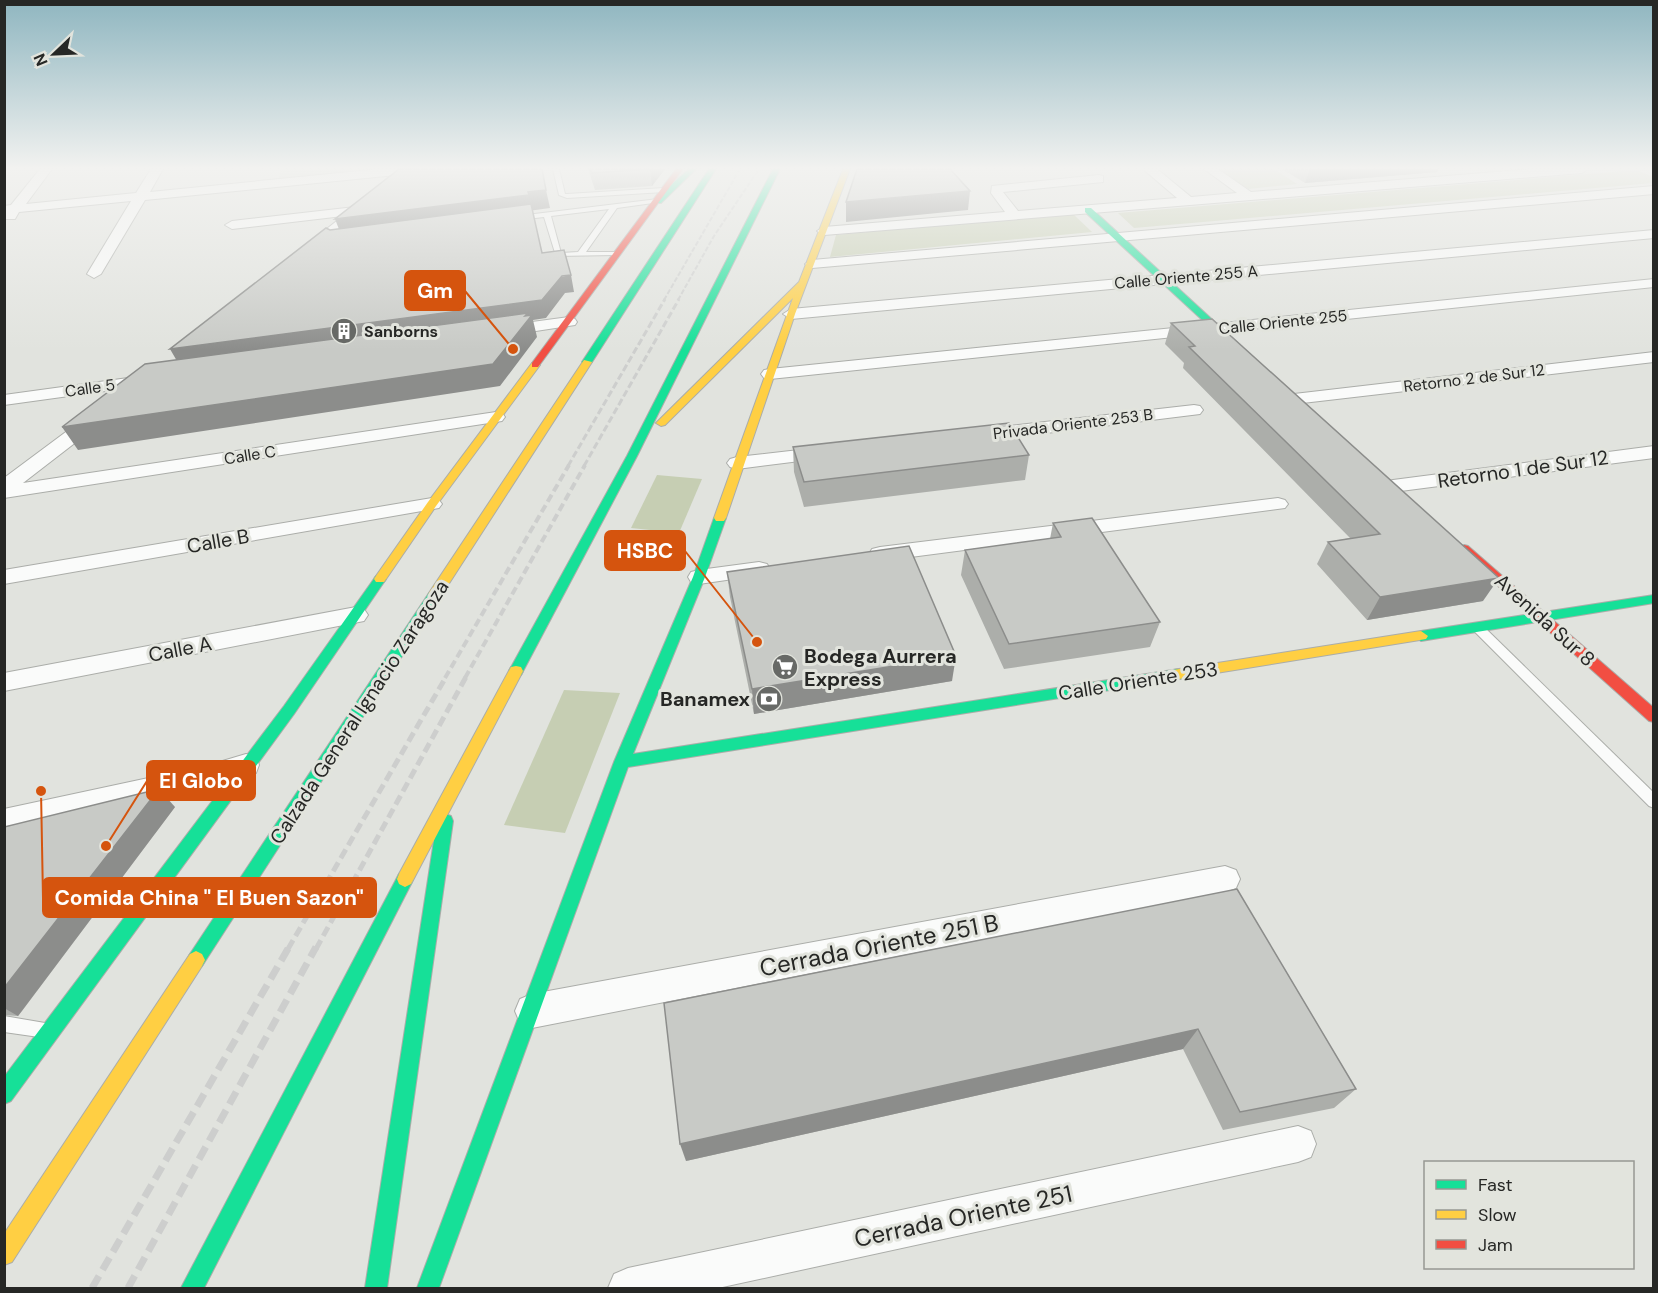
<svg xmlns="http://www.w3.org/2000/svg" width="1658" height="1293" viewBox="0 0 1658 1293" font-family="'DM Sans',sans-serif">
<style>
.built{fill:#d1d4ca}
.green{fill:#c6ceb3}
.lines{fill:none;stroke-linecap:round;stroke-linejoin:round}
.lane-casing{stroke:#abada9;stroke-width:2}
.street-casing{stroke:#abada9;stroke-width:2}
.fast-casing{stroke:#abada9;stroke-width:2}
.slow-casing{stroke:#abada9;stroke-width:2}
.jam-casing{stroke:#abada9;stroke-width:2}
.lane{fill:#fafbfa;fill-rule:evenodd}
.street{fill:#fafbfa;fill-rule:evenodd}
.fast{fill:#16e098;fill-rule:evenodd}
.slow{fill:#ffcf43;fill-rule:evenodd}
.jam{fill:#f24e42;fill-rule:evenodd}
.rail-far4{stroke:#cdcecd;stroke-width:2;stroke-dasharray:5 2;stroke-linecap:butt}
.rail-far3{stroke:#cdcecd;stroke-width:3;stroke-dasharray:7 3;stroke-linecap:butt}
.rail-far2{stroke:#cdcecd;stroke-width:4;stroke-dasharray:8 4;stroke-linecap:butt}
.rail-far1{stroke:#cdcecd;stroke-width:5;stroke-dasharray:10 5;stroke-linecap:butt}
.rail{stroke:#cdcecd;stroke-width:7;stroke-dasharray:14 7;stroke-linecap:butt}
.wall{fill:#acaeaa}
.shaded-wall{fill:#8c8d8b}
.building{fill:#c8cac6;stroke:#8c8d8b;stroke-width:1.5}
.labels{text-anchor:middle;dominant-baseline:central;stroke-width:6;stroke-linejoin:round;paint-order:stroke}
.far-street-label{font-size:16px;fill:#262725;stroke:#e2e4dd}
.far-poi-label{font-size:16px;font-weight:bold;fill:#262725;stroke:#e2e4dd;text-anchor:start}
.street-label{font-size:20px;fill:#262725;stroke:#e2e4dd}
.poi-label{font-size:20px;font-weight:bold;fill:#262725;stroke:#e2e4dd;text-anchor:start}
.near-street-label{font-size:24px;fill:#262725;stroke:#e2e4dd}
.leader{fill:none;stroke:#d5540e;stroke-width:2}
.callout-dot{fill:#d5540e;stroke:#e2e4dd;stroke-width:2}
.callout{fill:#d5540e;stroke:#d5540e;stroke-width:2}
.callout-label{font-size:21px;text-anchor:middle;font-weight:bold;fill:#fff}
</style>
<rect width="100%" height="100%" fill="#e1e3de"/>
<polygon class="built" points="281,169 382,169 278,180"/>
<g class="green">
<polygon points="1219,169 1274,169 1297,184 1248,189"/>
<polygon points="1637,170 1653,177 1653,183 1134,228 1118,213"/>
<polygon points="1072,213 1092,232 830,257 836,235"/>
<polygon points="657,475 702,479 679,533 631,528"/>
<polygon points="564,690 620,693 565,833 504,825"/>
</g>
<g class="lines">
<g class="lane-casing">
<g id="lane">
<polygon points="553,169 559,169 565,194 567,194 664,188 667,190 664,192 567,198 559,195"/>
<path d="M 658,199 L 661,201 L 660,202 L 617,208 L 586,252 L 618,252 L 618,254 L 616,255 L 556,256 L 544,217 L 518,220 L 515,218 L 518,216 ZM 609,209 L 578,252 L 561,253 L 551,216 Z"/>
<polygon points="1478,624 1482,625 1654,793 1654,808 1649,806 1474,631 1472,628"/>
<polygon points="4,1016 45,1023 47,1029 45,1035 39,1037 4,1032"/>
</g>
</g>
<g class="street-casing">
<g id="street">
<polygon points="40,169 52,169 26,204 136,193 151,169 163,169 150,192 380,169 417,169 314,253 304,253 302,250 304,247 343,216 232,229 225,225 232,221 355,207 396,175 145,200 101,274 94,278 87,274 131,201 19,212 15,219 5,219 4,206 11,205"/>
<polygon points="1143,169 1157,169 1191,197 1237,193 1204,169 1218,169 1251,192 1533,169 1588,169 1582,173 824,235 817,231 824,227 1005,212 991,193 992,186 1099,175 1103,176 1103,182 1003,192 1018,211 1177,198"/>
<polygon points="1654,186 1654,194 812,268 805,264 812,260"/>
<polygon points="1654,230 1654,238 791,319 783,314 791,309"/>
<polygon points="1654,279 1654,287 770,379 764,378 761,374 764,370 770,369"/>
<polygon points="569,317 575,319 577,322 575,325 503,336 495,331 503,326"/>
<polygon points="1654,352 1654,362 1294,404 1288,403 1285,399 1288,395 1294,394"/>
<polygon points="150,375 156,376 159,380 156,384 4,405 4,395"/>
<polygon points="1194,405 1200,406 1203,410 1200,414 982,441 975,439 973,435 975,431 982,429"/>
<polygon points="496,412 502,413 505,417 502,421 4,498 4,478 90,414 102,414 105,418 102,422 23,483"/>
<polygon points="1654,446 1654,458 1393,492 1386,490 1383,486 1386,482 1393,480"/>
<polygon points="825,447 832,449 835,453 832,457 737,469 730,467 727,463 730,459 737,457"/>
<polygon points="432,498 439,500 442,504 439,508 4,584 4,570"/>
<polygon points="1278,498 1285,500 1288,504 1285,508 880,561 872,559 869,554 872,549 880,547"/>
<polygon points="759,562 767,564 770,569 767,574 699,584 691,582 688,577 691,572 699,570"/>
<polygon points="356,607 364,609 368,615 364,621 4,691 4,673"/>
<polygon points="246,754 256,757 259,765 256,773 209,787 4,833 4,809 209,765"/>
<polygon points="1225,866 1236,870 1240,879 1236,888 1225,892 532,1028 520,1023 515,1011 520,999 532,994"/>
<polygon points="1298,1126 1311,1131 1316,1144 1311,1157 1298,1162 718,1288 608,1288 614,1274 628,1268"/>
</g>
</g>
<g class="fast-casing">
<g id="fast">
<polygon points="689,169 696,169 661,203 655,203 655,199"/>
<polygon points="709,169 716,169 592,362 584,364 582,362"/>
<polygon points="773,169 780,169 637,456 521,675 511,675 509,671 627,456"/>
<polygon points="1085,208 1091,208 1242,347 1242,351 1236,351 1085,212"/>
<polygon points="720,514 726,518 705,577 633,754 1179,669 1184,670 1186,674 1184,678 1179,679 628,767 439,1288 417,1288 614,762 693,577 714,518"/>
<polygon points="380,575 386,579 294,714 11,1101 4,1104 4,1077 284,706 376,576"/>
<polygon points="434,592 440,596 439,599 202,966 196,969 190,966 187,960 190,954 429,593"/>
<polygon points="1654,595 1654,603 1421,641 1414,636 1421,631"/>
<polygon points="445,814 451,816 453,821 387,1288 365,1288 437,821 439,816"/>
<polygon points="405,871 411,874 413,879 411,884 204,1288 181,1288 399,874"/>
</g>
</g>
<g class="slow-casing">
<g id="slow">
<polygon points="843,169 850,169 795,314 726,518 724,521 716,521 714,518 793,298 665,425 661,426 656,423 799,282"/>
<polygon points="584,360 592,362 439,599 429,599 428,596 429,593"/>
<polygon points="532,363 540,365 436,506 384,582 376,582 374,579 376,576 428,502"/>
<polygon points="1421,631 1428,636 1426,639 1179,679 1174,678 1172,674 1174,670 1179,669"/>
<polygon points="516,666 521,667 523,671 411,884 405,887 399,884 397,879 399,874 511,667"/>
<polygon points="196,951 202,954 205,960 202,966 12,1262 4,1265 4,1234 190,954"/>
</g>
</g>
<g class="jam-casing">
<g id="jam">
<polygon points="676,169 683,169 538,367 532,367 532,363"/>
<polygon points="1464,545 1468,546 1654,708 1654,722 1649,721 1460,552 1458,549"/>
</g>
</g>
<use href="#lane" class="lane"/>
<use href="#street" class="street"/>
<use href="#fast" class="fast"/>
<use href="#slow" class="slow"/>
<use href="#jam" class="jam"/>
<g class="rail-far4">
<polyline points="664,300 740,169"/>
<polyline points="678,300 714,236 759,169"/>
</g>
<g class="rail-far3">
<polyline points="568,466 665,299"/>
<polyline points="584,466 679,299"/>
</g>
<g class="rail-far2">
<polyline points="445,678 569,465"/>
<polyline points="465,678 585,465"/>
</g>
<g class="rail-far1">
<polyline points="288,949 446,677"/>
<polyline points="316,949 466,677"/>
</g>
<g class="rail">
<polyline points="92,1288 289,947"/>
<polyline points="128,1288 316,947"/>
</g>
</g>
<g class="wall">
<polygon points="588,169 665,169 652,186 595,190"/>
<polygon points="1282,169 1438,169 1437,172 1305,183"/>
<polygon points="1171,323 1483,601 1367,620 1317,564 1328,542 1350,538 1183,368 1184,363 1165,344"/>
<polygon points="793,447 1029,455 1025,480 804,507 794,472"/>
<polygon points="1053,523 1160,622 1150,647 1004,669 961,575 965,550 1050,539"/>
<polygon points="727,572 952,681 754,714 730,597"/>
<polygon points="175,807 22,1011 18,1016 4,1015 4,827"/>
<polygon points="1237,889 1356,1089 1334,1108 1223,1130 1183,1049 686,1161"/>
</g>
<g class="shaded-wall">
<polygon points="650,169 665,169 652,186"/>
<polygon points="1310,169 1438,169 1437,172 1305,183"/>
<polygon points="546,190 550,208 342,237 335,219"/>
<polygon points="970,191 968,210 846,222 846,202"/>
<polygon points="571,275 574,292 565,293 546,318 533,320 537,337 500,386 78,450 62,427 181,368 170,349"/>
<polygon points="1499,578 1483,601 1367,620 1380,597"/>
<polygon points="956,656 952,681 754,714 752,689"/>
<polygon points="159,789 175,807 18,1016 4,1008 4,988"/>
<polygon points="1198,1029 1183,1049 686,1161 680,1144"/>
</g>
<g class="building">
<polygon points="399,169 542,169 546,190 528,192 529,195 335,219"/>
<polygon points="590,169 649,169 592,173"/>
<polygon points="857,169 950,169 970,191 846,202"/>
<polygon points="531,204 542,253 564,250 571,275 562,276 542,300 170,349 326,228 330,230"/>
<polygon points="528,313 525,316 532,315 493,364 62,427 145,364"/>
<polygon points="1212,319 1499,578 1380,597 1328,542 1380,534 1189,347 1195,346 1171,323"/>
<polygon points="1009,423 1029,455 804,482 793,447"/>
<polygon points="1092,518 1160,622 1009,644 965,550 1061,537 1053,523"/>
<polygon points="909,546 956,656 752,689 727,572"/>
<polygon points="159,789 4,988 4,827"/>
<polygon points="1237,889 1356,1089 1240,1112 1198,1029 680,1144 664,1003"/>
</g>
<linearGradient id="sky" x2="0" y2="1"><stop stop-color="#8fb6c0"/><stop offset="0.48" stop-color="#f2f2f0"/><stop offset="1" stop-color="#f2f2f0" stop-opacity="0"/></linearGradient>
<rect width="1658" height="350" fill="url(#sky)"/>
<defs>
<g id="building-disc" transform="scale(1.35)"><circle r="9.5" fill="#676966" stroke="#e2e4dd"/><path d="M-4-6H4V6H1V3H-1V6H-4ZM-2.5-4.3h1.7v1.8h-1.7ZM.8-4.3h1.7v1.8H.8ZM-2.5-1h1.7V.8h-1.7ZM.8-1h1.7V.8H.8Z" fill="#fff"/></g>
<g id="supermarket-disc" transform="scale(1.35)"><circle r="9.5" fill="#676966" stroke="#e2e4dd"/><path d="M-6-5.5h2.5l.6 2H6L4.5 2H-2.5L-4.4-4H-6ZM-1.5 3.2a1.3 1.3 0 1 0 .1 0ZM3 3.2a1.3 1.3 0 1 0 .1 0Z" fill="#fff"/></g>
<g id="bank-disc" transform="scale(1.35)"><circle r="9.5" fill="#676966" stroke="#e2e4dd"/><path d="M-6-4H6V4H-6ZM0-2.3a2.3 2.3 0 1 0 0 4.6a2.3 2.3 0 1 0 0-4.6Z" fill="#fff"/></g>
</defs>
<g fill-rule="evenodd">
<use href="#building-disc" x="344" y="331"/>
<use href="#supermarket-disc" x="785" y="667"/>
<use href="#bank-disc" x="769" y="699"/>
</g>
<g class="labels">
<g class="far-street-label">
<text transform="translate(1186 277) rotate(-5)">Calle Oriente 255 A</text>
<text transform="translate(1283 322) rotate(-6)">Calle Oriente 255</text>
<text transform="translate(1474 378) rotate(-7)">Retorno 2 de Sur 12</text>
<text transform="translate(90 388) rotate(-8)">Calle 5</text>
<text transform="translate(1073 424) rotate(-7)">Privada Oriente 253 B</text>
<text transform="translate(250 455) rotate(-9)">Calle C</text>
</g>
<g class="far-poi-label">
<text x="364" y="331">Sanborns</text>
</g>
<g class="street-label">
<text transform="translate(1523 469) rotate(-8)">Retorno 1 de Sur 12</text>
<text transform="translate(218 541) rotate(-10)">Calle B</text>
<text transform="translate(1545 620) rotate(42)">Avenida Sur 8</text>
<text transform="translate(180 649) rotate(-11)">Calle A</text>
<text transform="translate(1138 681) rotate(-9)">Calle Oriente 253</text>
<text transform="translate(359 712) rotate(-57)">Calzada General Ignacio Zaragoza</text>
</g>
<g class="poi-label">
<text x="804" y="656">Bodega Aurrera<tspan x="804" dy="23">Express</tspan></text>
<text x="750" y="699" text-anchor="end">Banamex</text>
</g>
<g class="near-street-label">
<text transform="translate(879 945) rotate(-11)">Cerrada Oriente 251 B</text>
<text transform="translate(963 1216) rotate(-12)">Cerrada Oriente 251</text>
</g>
</g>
<path class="leader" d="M513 349L465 291M757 642L685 551M106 846L147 781M41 791L43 898"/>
<g class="callout-dot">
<circle cx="513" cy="349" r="6"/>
<circle cx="757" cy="642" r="6"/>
<circle cx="106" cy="846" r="6"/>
<circle cx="41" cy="791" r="6"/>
</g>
<g class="callout">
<rect x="405" y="271" width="60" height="39" rx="6"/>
<rect x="605" y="531" width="80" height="39" rx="6"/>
<rect x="147" y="761" width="108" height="39" rx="6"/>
<rect x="43" y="878" width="333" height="39" rx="6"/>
</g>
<g class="callout-label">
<text x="435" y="298">Gm</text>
<text x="645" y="558">HSBC</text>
<text x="201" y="788">El Globo</text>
<text x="209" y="905">Comida China " El Buen Sazon"</text>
</g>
<rect width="1658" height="1293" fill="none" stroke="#262725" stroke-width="12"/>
<rect x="1424" y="1161" width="210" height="108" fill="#e2e4dd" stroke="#979893" stroke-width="1.5"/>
<rect x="1436" y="1180" width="30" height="9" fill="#16e098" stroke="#979893" stroke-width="1.5"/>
<text x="1478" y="1191" font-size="18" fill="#262725">Fast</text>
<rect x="1436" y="1210" width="30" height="9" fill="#ffcf43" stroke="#979893" stroke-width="1.5"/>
<text x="1478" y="1221" font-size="18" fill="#262725">Slow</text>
<rect x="1436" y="1240" width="30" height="9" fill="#f24e42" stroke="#979893" stroke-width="1.5"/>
<text x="1478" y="1251" font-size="18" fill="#262725">Jam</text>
<g transform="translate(54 54) rotate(247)" stroke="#e2e4dd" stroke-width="4.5" paint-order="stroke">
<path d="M0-4.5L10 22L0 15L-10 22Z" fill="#262725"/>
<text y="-9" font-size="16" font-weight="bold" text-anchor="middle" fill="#262725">N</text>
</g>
</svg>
